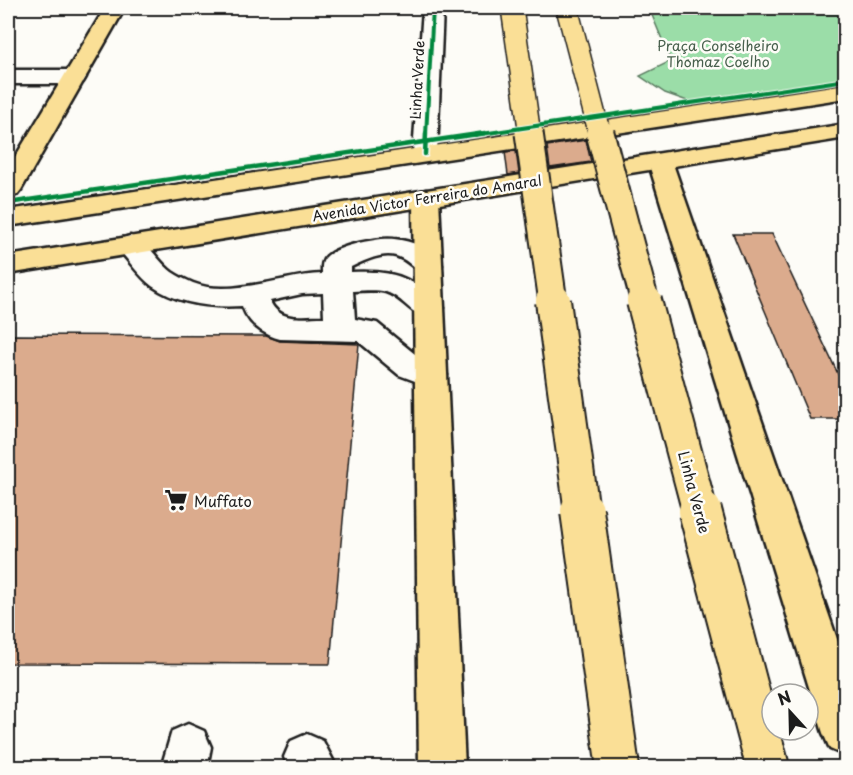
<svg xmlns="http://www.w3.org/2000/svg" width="853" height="775" viewBox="0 0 853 775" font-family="'Playpen Sans',sans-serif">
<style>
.green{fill:#9bdda8;stroke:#5c7c62;stroke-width:1.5}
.building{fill:#dbab8d;stroke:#1c1c1c;stroke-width:1.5}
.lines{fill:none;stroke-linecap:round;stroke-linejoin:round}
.minor-casing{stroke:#1c1c1c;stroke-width:5}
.major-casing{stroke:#1c1c1c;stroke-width:5}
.highway-casing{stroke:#1c1c1c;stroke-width:5}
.minor{fill:#fdfcf7;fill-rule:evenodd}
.major{fill:#fadf96;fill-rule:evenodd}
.highway{fill:#fadf96;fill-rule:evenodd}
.highway-bridge-far3-casing{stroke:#1c1c1c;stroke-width:24;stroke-linecap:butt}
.highway-bridge-far2-casing{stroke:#1c1c1c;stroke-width:31;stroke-linecap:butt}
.highway-bridge-far1-casing{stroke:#1c1c1c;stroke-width:38;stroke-linecap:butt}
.highway-bridge-casing{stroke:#1c1c1c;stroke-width:46;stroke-linecap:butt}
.highway-bridge-far3{stroke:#fadf96;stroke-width:21}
.highway-bridge-far2{stroke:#fadf96;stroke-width:27}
.highway-bridge-far1{stroke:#fadf96;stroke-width:34}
.highway-bridge{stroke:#fadf96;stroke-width:42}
.cycleway-far1-casing{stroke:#fdfcf7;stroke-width:6}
.cycleway-casing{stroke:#fdfcf7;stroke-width:8}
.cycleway-far1{stroke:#00873e;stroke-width:4}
.cycleway{stroke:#00873e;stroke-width:4.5}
.labels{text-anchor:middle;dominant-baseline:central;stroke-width:5;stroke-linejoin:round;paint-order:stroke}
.far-park-label{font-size:14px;fill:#48604d;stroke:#fdfcf7}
.far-street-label{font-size:14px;fill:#1c1c1c;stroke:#fdfcf7}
.street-label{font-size:15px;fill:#1c1c1c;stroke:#fdfcf7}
.poi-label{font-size:15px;fill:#1c1c1c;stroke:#fdfcf7;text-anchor:start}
</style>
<rect width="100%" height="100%" fill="#fdfcf7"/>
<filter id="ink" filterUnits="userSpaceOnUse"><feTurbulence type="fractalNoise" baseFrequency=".0167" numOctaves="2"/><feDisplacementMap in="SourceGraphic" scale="12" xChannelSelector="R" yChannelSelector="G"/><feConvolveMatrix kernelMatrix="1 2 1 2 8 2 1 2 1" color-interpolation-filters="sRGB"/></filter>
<g filter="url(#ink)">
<polygon class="green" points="649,8 845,8 845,79 693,103 665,93 640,76 671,61"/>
<g class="building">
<polygon points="586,140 591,162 550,168 547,146"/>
<polygon points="516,151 519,173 508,175 505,152"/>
<polygon points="733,234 772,234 846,391 846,419 810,419"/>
<polygon points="8,335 266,336 280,341 359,344 330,664 8,663"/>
</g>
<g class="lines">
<g class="minor-casing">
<g id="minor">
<polygon points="423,8 443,8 437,154 434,159 425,161 416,159 413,154"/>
<polygon points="8,70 75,70 83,72 86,77 83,82 75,84 8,84"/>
<path d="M 130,236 C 149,241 157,261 172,272 C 178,276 186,280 193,283 C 230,298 284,275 322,274 C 322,267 321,261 327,256 C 338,246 379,237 394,239 C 413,241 432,249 442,265 L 438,272 C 415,278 415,262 396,256 C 381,252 364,261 351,267 L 351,272 C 381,271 398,272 423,289 C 431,295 439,299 444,308 L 440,315 C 412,323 408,299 386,292 C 375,289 363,291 353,291 L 355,319 L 377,323 L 421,359 L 443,367 L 447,375 L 443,383 L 431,387 L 399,375 L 358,341 L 280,339 C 262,334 248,323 242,306 C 211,308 178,304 152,286 C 140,277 130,262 120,251 L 116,245 L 120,239 ZM 323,293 L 324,317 C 305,317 279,323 270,301 L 302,294 Z"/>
<polygon points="188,724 204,731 211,747 207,768 161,768 172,731"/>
<polygon points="307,734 323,741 337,768 288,768 284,757 291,741"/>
</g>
</g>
<g class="major-casing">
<g id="major">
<polygon points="105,8 125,8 21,190 17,195 8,198 8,169"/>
<polygon points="660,154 669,156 672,161 846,665 846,756 830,749 823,733 648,161 651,156"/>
<polygon points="426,190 435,192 439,198 465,768 419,768 413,198 417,192"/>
</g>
</g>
<g class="highway-casing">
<g id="highway">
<polygon points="846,84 846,98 8,226 8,210"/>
<polygon points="846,124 846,138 8,274 8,256"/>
</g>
</g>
<use href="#minor" class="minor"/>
<use href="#major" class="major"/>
<use href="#highway" class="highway"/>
<g class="highway-bridge-far3-casing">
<g id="highway-bridge-far3">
<polyline points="512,8 530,135"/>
<polyline points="567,8 600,135"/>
</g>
</g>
<g class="highway-bridge-far2-casing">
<g id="highway-bridge-far2">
<polyline points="529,133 553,302"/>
<polyline points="600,133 645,302"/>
</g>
</g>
<g class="highway-bridge-far1-casing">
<g id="highway-bridge-far1">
<polyline points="553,301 582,512"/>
<polyline points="644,301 700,512"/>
</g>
</g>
<g class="highway-bridge-casing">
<g id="highway-bridge">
<polyline points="582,511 618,768"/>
<polyline points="700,511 768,768"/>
</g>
</g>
<use href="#highway-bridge-far3" class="highway-bridge-far3"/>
<use href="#highway-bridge-far2" class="highway-bridge-far2"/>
<use href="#highway-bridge-far1" class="highway-bridge-far1"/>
<use href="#highway-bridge" class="highway-bridge"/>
<g class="cycleway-far1-casing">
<g id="cycleway-far1">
<polyline points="426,135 433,8"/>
<polyline points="475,135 846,80"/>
</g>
</g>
<g class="cycleway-casing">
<g id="cycleway">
<polyline points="425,154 426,133"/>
<polyline points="8,203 485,133"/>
</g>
</g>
<use href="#cycleway-far1" class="cycleway-far1"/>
<use href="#cycleway" class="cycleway"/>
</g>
</g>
<defs>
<g id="supermarket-bare" transform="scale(1.8)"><path d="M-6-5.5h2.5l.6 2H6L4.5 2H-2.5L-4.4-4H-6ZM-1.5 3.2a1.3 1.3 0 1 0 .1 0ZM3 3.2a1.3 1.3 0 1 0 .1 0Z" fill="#1c1c1c" stroke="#fdfcf7" stroke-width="2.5" paint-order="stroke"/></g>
</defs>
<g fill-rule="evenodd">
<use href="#supermarket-bare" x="176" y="500"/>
</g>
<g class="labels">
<g class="far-park-label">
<text x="718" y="45">Praça Conselheiro<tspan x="718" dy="16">Thomaz Coelho</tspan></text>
</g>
<g class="far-street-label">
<text transform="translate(417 80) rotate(-87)">Linha Verde</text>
<text transform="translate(427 198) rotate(-9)">Avenida Victor Ferreira do Amaral</text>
</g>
<g class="street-label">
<text transform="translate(695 492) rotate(75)">Linha Verde</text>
</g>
<g class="poi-label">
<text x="194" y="500">Muffato</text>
</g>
</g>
<rect width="853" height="775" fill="none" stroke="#fdfcf7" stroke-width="30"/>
<rect x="15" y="15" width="823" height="745" fill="none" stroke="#1c1c1c" stroke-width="2" filter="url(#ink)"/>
<g transform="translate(790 712) rotate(338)"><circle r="28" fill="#fdfcf7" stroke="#a3a29f" stroke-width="1.5"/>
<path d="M0-4.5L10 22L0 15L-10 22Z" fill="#1c1c1c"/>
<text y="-9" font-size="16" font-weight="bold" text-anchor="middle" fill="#1c1c1c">N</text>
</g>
</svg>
